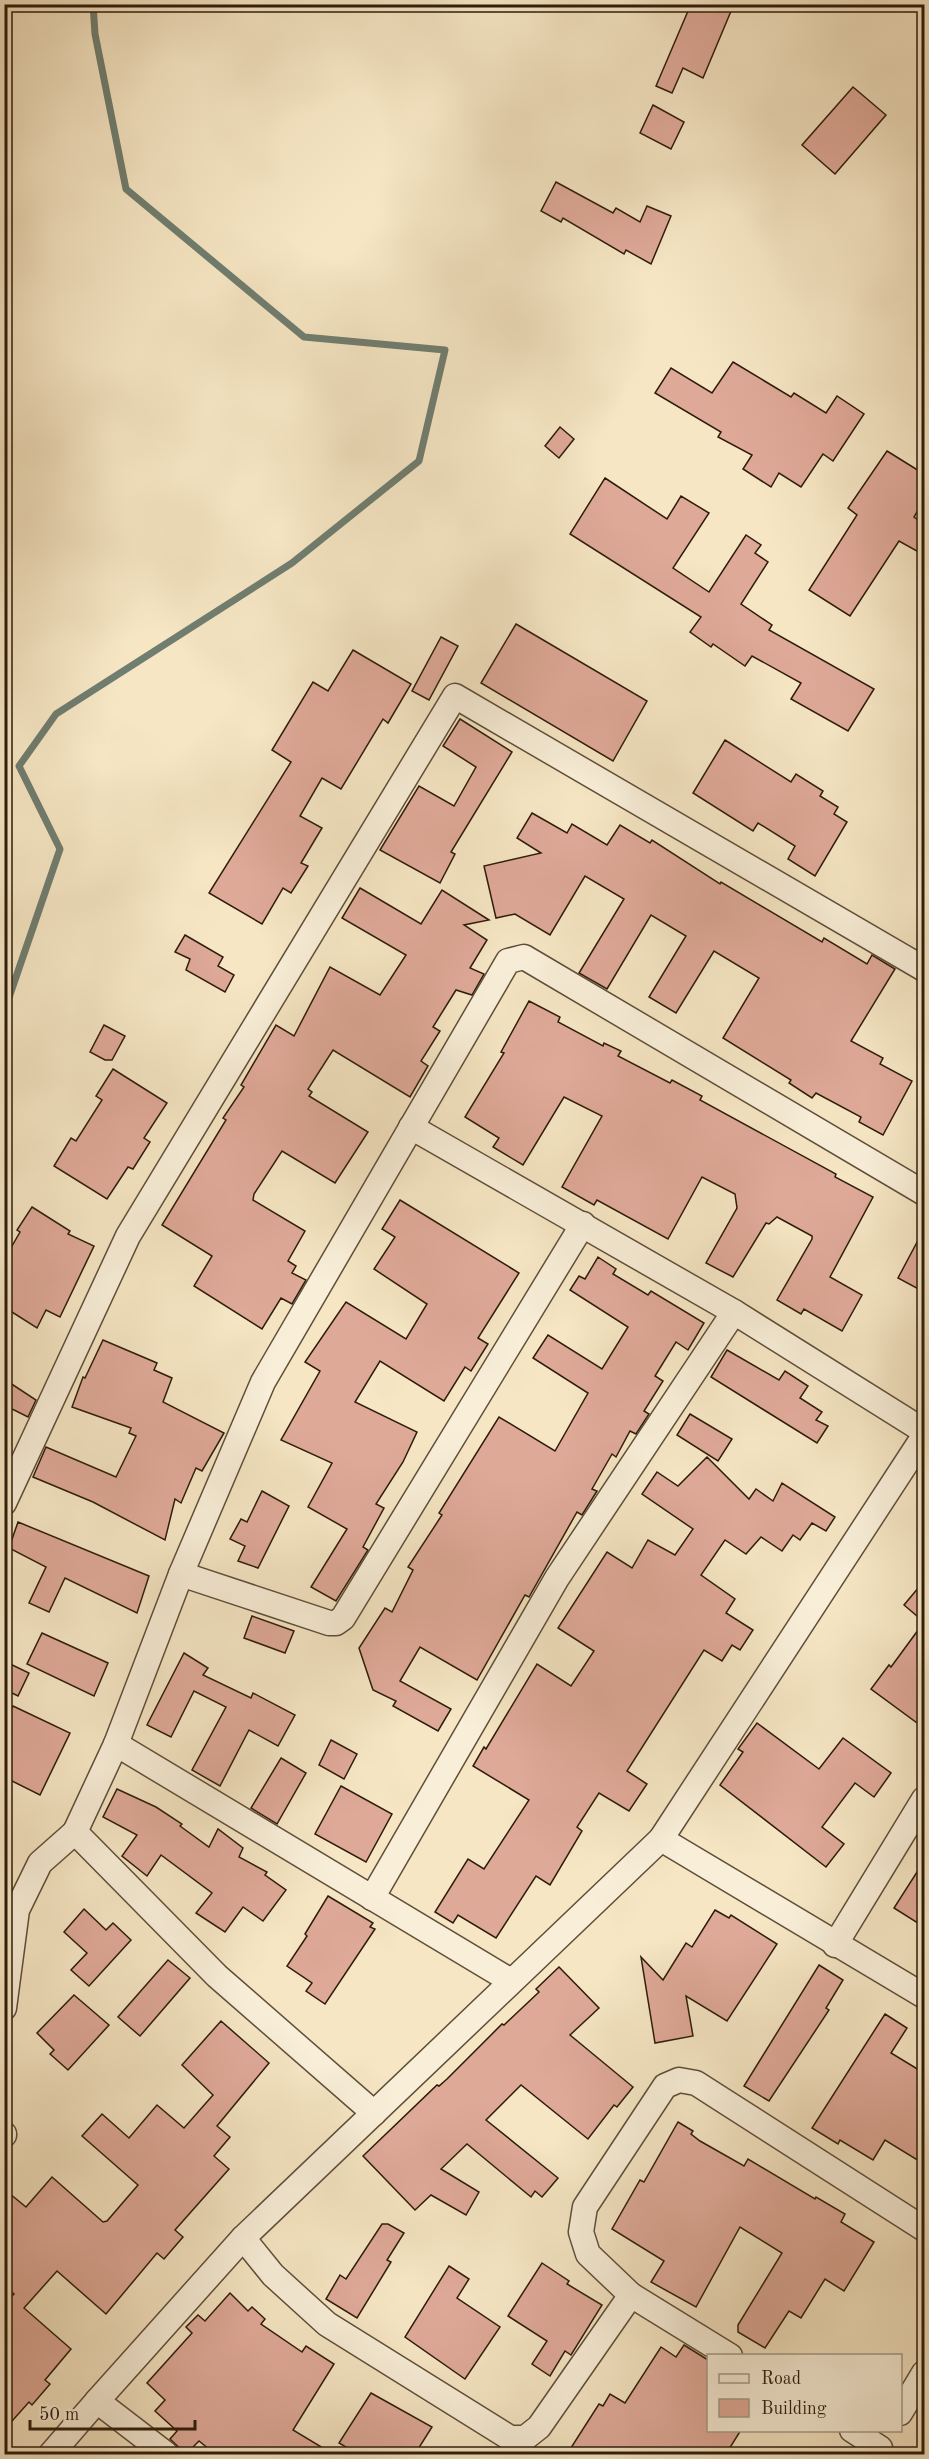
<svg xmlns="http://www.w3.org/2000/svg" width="929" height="2459" viewBox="0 0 929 2459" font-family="'Old Standard TT',serif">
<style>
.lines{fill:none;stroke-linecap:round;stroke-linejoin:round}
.stream{stroke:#707e70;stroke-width:7}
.building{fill:#dfa998;stroke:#2d1c0b;stroke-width:1.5}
.street-casing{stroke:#5f4e39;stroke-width:27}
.street{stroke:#f9efd9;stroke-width:24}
</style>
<rect width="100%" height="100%" fill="#f6e6c4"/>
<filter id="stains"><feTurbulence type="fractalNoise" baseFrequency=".00333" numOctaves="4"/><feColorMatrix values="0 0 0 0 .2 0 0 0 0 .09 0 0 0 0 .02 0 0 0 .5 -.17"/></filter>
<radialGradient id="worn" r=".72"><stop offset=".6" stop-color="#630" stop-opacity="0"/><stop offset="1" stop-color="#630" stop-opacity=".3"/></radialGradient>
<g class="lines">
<polyline class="stream" points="4,1012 60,849 19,766 56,714 292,563 419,461 445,350 304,337 126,189 95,34 93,4"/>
</g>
<g class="building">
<polygon points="691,4 734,4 703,78 683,68 672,93 656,86"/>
<polygon points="853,87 886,115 835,174 802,145"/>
<polygon points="653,105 684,122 671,149 640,133"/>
<polygon points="556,182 613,213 616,208 640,222 647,206 671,216 651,264 626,250 624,254 563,218 561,222 541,211"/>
<polygon points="733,362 791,397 794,393 826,413 837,396 864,414 833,461 823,454 801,487 779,473 771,487 743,469 752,455 718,437 721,432 655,393 671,368 712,393"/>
<polygon points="560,427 574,439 559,458 545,446"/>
<polygon points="887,451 924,474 924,500 914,517 924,524 924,555 899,541 850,616 809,590 857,515 848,508"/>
<polygon points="605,478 667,519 681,496 709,513 673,568 709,592 746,535 761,545 755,553 768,562 741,604 772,625 769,630 874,689 848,731 791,699 801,683 752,656 745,666 713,644 711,647 690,632 701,617 570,534"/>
<polygon points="516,624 647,701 613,761 481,683"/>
<polygon points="441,637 458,646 429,700 412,691"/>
<polygon points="353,650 411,684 388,723 383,719 341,789 322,778 300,816 322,828 301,863 308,866 291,893 283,888 262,924 209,893 291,762 272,750 313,682 328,691"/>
<polygon points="460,719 512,752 451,852 455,854 440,883 380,850 419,786 454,806 476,767 443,746"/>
<polygon points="725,740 791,782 796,774 823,791 820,796 838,807 834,814 847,822 815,876 788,859 795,846 758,823 753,831 693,793"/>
<polygon points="532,813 567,833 572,824 607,845 620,825 650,843 652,840 720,884 721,882 822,942 824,938 867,964 872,955 895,969 851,1041 883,1058 880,1064 912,1081 883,1135 859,1122 861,1117 816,1093 812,1098 789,1083 791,1080 723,1038 759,978 714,951 676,1013 649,997 686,936 651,915 607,989 579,973 624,899 585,876 550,935 515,914 496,918 484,866 541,853 517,838"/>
<polygon points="360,888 421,924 442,890 489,920 464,925 487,940 470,968 484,974 472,995 456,990 433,1027 440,1031 421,1061 428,1066 410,1097 333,1050 308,1089 312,1092 309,1096 368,1132 335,1183 282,1151 254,1194 253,1200 305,1231 288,1261 296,1266 292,1273 306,1280 292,1304 281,1298 262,1329 194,1286 212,1256 162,1225 226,1120 223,1118 244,1087 241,1085 276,1025 294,1036 330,967 380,995 406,955 342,918"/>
<polygon points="185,935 223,957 218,966 234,975 225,992 186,970 190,959 175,952"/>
<polygon points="529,1001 560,1017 558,1022 603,1046 604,1043 621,1051 618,1056 670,1083 672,1080 702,1096 700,1100 836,1174 835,1177 873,1197 830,1277 862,1295 842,1331 804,1309 801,1314 777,1300 812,1239 812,1236 777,1217 769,1224 766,1223 733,1277 706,1263 737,1208 735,1194 702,1177 668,1239 597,1200 594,1205 562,1187 602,1116 564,1097 523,1165 493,1147 499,1138 465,1117 504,1053 501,1052"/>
<polygon points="104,1025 125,1036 112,1060 105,1060 90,1052"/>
<polygon points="113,1069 167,1103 144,1138 150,1142 133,1169 128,1167 107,1199 54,1166 71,1138 76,1141 102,1100 96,1096"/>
<polygon points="400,1200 519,1273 478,1338 488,1344 471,1371 465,1367 444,1401 380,1361 355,1402 417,1432 403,1462 376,1504 384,1508 363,1547 368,1550 336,1601 311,1587 347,1529 308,1507 332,1463 281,1440 320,1371 305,1362 346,1302 406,1339 427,1304 374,1269 395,1237 382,1229"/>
<polygon points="32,1207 70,1231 68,1234 94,1246 60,1317 46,1310 37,1328 4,1307 4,1260 20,1232 17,1230"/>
<polygon points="924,1229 924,1292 898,1278"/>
<polygon points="598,1257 616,1269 613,1274 648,1295 651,1291 704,1323 688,1350 676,1342 655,1376 663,1381 644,1411 649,1414 636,1434 630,1431 616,1457 612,1454 592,1489 597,1491 582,1515 577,1512 529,1597 525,1595 477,1680 420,1647 400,1681 451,1709 438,1731 393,1706 396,1701 373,1690 359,1648 385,1608 392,1612 413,1570 408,1567 442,1515 439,1513 499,1417 555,1451 588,1393 533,1358 548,1335 602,1369 628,1327 570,1290 579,1276 585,1279"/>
<polygon points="103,1340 157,1363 154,1370 172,1378 163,1402 224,1433 202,1471 196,1468 181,1503 175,1499 165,1540 93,1502 33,1477 46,1447 116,1477 136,1436 129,1433 131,1428 72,1407 83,1377 85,1378"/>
<polygon points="727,1350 779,1380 785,1371 808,1386 800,1398 822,1412 816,1420 828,1426 817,1443 711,1377"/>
<polygon points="4,1379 36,1400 28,1417 4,1405"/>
<polygon points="690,1414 732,1439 718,1461 677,1435"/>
<polygon points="707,1457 749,1499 756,1489 773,1501 782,1483 835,1517 826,1531 812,1523 800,1540 793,1535 782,1551 761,1537 746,1554 725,1540 701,1575 735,1599 726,1613 753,1630 740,1650 732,1645 722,1661 704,1650 627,1771 647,1784 629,1811 599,1793 577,1827 582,1831 550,1885 536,1876 496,1938 458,1915 453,1923 435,1912 468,1859 484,1869 529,1800 473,1766 484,1747 486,1749 537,1664 571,1686 594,1651 558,1628 607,1552 632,1568 648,1540 675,1555 693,1529 642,1494 657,1472 678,1486"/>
<polygon points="262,1491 289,1506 258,1568 238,1561 245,1546 230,1539 241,1519 247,1522"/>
<polygon points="18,1522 149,1576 137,1613 65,1578 49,1612 29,1603 46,1567 9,1548"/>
<polygon points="924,1581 924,1728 871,1689 889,1665 891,1667 924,1622 904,1605"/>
<polygon points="252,1616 294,1631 285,1653 244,1638"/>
<polygon points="42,1633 108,1663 94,1696 27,1664"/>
<polygon points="184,1653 208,1668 203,1675 251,1698 253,1693 295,1715 278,1746 249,1730 220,1786 192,1770 226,1707 194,1691 171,1737 147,1725"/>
<polygon points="4,1661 29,1673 18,1696 4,1689"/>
<polygon points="13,1706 70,1733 40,1795 4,1777 4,1725"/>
<polygon points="757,1723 819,1769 843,1738 891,1773 874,1797 855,1783 822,1827 844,1844 826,1867 720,1785 743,1752 738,1749"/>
<polygon points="331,1740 357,1754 344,1779 319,1765"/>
<polygon points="281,1758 306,1773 277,1824 251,1808"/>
<polygon points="341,1786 392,1814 366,1862 315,1834"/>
<polygon points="117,1789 156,1807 182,1824 180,1826 209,1847 218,1829 243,1848 239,1857 267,1872 265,1875 286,1890 263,1921 243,1907 225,1932 196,1913 212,1893 161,1855 147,1876 122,1856 137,1835 103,1817"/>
<polygon points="924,1861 924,1927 894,1908"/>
<polygon points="328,1896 373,1923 370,1927 375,1929 325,2004 306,1991 312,1983 287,1966 307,1936 305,1934"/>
<polygon points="84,1909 106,1930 113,1923 131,1940 89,1986 71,1970 87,1953 64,1932"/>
<polygon points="715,1910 729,1918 731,1915 777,1944 727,2021 686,1996 693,2036 655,2043 641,1957 663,1980 686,1943 692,1947"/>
<polygon points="168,1960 190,1978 140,2036 118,2017"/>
<polygon points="819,1965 843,1980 826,2008 829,2010 769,2101 744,2086"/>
<polygon points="559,1967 599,2008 570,2035 633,2087 617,2107 614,2105 588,2139 521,2085 486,2120 558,2178 542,2197 535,2191 531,2197 467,2144 441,2169 479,2192 466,2215 431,2195 415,2210 363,2156 437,2085 439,2086 447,2079 502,2024 504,2025 539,1992 536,1989"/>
<polygon points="74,1995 109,2025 68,2070 50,2054 54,2050 37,2033"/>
<polygon points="885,2014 907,2028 891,2053 924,2073 924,2152 919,2161 885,2140 873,2160 840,2140 838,2144 812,2128"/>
<polygon points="221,2021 269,2063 217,2126 230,2137 214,2156 229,2169 175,2230 183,2237 164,2259 157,2253 106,2314 57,2271 24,2308 71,2349 45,2380 50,2384 32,2405 29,2402 4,2430 4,2291 11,2297 14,2294 4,2285 4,2189 26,2207 52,2177 103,2222 107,2221 138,2185 82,2136 102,2114 129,2138 157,2105 184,2128 213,2095 182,2065"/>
<polygon points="678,2122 693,2131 691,2134 700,2141 744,2166 748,2159 815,2199 816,2197 845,2214 841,2222 874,2242 844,2291 825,2279 801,2318 789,2311 765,2348 738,2332 738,2325 782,2253 740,2227 696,2307 651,2282 664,2261 612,2229 640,2180 644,2182"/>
<polygon points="382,2224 388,2224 404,2233 387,2260 391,2262 357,2318 326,2299 340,2275 346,2279"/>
<polygon points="542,2263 569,2281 567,2284 602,2305 571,2355 565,2351 550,2376 532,2364 547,2341 508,2316"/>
<polygon points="449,2266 469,2279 457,2298 500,2327 465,2379 405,2337"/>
<polygon points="230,2293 248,2311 252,2307 265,2319 261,2324 302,2352 306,2346 334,2364 293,2430 333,2454 215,2454 199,2441 186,2454 170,2439 177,2431 155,2411 165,2400 147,2383 192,2333 186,2327 198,2315 205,2321"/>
<polygon points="684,2345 708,2360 708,2430 741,2430 726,2454 567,2454 599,2404 603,2406 610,2394 625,2403 661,2347 676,2357"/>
<polygon points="371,2393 432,2427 415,2454 358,2454 339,2443"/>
</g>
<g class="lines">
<g class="street-casing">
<g id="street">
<polyline points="411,1127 734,1312 924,1431"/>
<polyline points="4,1503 128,1236 455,696 924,969"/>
<polyline points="181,1574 329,1623 336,1623 343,1618 583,1224"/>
<polyline points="116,1744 511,1981"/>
<polyline points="661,1839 924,1996"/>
<polyline points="372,1898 557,1578 734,1312"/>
<polyline points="835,1945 924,1799"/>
<polyline points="4,2008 17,1910 40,1863 75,1832"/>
<polyline points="374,2113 217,1976 75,1832 116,1744 181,1574 263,1382 508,961 524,957 924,1193"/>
<polyline points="4,2134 4,2135"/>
<polyline points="243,2238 273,2275 327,2324 510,2438 525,2438 539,2427 631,2295"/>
<polyline points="730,2356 631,2295 588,2254 581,2232 585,2207 665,2086 679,2080 696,2083 924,2229"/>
<polyline points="900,2413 924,2373"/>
<polyline points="852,2430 880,2448"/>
<polyline points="51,2454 97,2401"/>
<polyline points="166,2454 97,2401 243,2238 661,1839 924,1436"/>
</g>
</g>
<use href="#street" class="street"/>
</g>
<rect width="929" height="2459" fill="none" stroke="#f6e6c4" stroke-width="24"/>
<rect x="6" y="6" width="917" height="2447" fill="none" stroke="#2d1c0b" stroke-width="3"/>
<rect x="12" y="12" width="905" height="2435" fill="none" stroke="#2d1c0b" stroke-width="1.5"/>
<rect x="707" y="2354" width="195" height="78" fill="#f9efd9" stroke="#a79b87" stroke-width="1.5"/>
<rect x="719" y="2374" width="30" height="9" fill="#f9efd9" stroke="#a79b87" stroke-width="1.5"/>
<text x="761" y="2384" font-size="18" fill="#2d1c0b">Road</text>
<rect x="719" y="2399" width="30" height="18" fill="#dfa998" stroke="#a79b87" stroke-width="1.5"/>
<text x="761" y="2414" font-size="18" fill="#2d1c0b">Building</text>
<path d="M30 2420v9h165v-9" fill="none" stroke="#2d1c0b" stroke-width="3"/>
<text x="39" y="2420" font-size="18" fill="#2d1c0b" stroke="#f9efd9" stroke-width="4.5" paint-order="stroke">50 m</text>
<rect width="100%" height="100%" filter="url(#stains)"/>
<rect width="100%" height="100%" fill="url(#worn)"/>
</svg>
